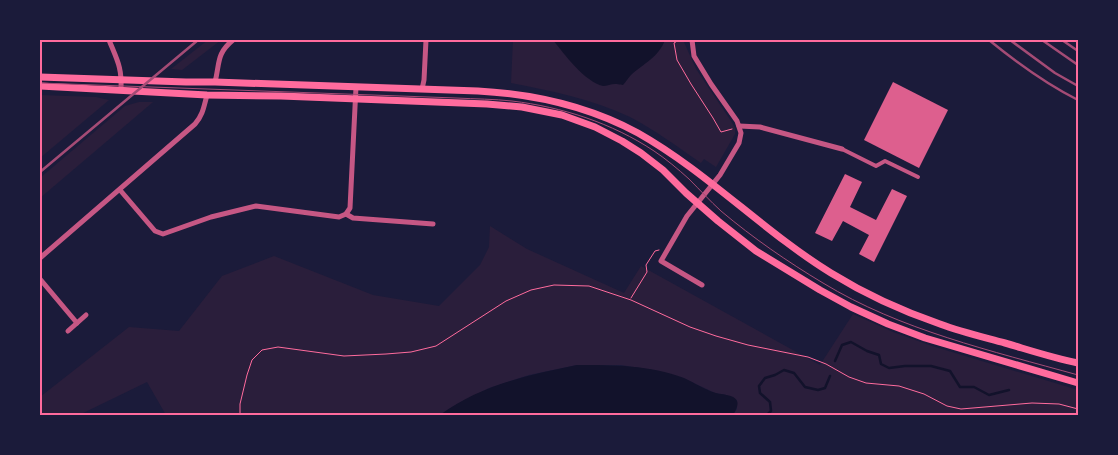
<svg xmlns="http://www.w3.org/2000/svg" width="1118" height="455" viewBox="0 0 1118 455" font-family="'Asap Condensed',sans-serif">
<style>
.green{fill:#2a1e3b}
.water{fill:#12122b}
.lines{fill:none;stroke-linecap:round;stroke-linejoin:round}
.stream{stroke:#12122b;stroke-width:2.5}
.building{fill:#dd5f8e}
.path{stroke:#ff6b9d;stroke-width:1}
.pedestrian{stroke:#c65784;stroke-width:4}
.minor{stroke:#c65784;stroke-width:5}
.secondary{stroke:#ff6b9d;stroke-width:7}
.tram{stroke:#a44b75;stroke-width:1}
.rail{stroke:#a44b75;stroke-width:2.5}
.neatline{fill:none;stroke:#ff6b9d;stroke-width:2}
</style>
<rect width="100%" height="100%" fill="#1b1b3a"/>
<g class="green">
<polygon points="208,40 221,40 182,70 171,69"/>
<path d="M 513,40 L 683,40 L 696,69 L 731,121 L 735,128 L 735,134 L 716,167 L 704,159 L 701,163 C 678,147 655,130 630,117 C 592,99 552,91 511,83 Z"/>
<polygon points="40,95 96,97 109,100 40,158"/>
<polygon points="139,102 153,102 40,198 40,178 125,106"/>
<polygon points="490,226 527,249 624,293 641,266 820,365 853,314 893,332 932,346 1078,390 1078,415 1035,415 1021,413 1008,415 733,415 737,409 737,400 726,395 715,393 683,378 652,370 621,365 577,365 529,375 489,388 452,407 440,415 166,415 147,382 79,415 40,415 40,397 129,327 179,331 222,276 274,256 373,295 439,306 480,265 489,247"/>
</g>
<g class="water">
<path d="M 553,40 L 665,40 C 659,57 643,64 631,75 C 628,78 626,82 623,85 C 623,85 616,84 615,84 C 611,84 607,86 603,86 C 585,82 564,54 553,40 Z"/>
<path d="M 577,365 C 613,365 650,365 684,378 C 695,383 705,390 716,393 C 722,395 734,394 737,401 C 739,405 735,411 733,415 L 440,415 C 481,385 528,375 577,365 Z"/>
</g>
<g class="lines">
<g class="stream">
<polyline points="835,361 842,345 851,342 867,351 879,355 881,364 889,368 905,366 931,366 950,371 960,387 974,387 989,395 1009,390"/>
<polyline points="767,415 771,411 770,402 760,393 759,386 765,378 775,375 784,370 794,373 805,387 818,390 825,388 830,376"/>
</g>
</g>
<g class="building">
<polygon points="893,82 948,110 919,168 864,140"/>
<polygon points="845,174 862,182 850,207 876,220 892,189 907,196 874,262 859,254 869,235 843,221 832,241 815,233"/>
</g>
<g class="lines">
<g class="path">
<polyline points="679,40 674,43 677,60 691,84 713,118 721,132 732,129"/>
<polyline points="631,298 647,272 646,265 655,251 659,250"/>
<polyline points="240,415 240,404 247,375 252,360 262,350 278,347 344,356 386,354 411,352 436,346 506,301 531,290 554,285 589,286 631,300 690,327 716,336 748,345 808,357 826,364 849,377 866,383 899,386 924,394 947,406 961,409 1032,403 1059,404 1078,409"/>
</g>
<polyline class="pedestrian" points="842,149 876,166 885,161 918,177"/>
<g class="minor">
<path d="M 109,40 C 117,60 122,67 121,89"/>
<polyline points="692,40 694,56 711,84 737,121 741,133 739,143 720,175 687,216 661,261 702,285"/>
<path d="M 215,82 C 220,63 216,54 233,40"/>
<polyline points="422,89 424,80 426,40"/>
<polyline points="739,126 760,127 842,149"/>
<polyline points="120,190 155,231 163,234 211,217 256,206 339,217 346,214 350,208 356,87"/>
<polyline points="346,214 353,218 433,224"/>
<path d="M 40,258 L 195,124 C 203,115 204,106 207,95"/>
<polyline points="40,279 77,323"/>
<polyline points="68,331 86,315"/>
</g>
<g class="secondary">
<path d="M 40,77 L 186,82 L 215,82 L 478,91 C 534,94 588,106 638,133 C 707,172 763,231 831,273 C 865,294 902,311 940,324 C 961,332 983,337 1005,343 C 1029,350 1053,358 1078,363"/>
<polyline points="40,86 207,95 281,96 487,104 522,107 562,115 595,127 622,141 641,153 663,170 686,193 718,221 756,251 820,290 851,307 888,324 925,338 1078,383"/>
</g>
<path class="tram" d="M 40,83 L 456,98 C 475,99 494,99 512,101 C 562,107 612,123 654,151 C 666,159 678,169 689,179 C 700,190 710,201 721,211 C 753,238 788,262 823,283 C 900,330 992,351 1078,375"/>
<g class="rail">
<path d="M 989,40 C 1016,62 1046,84 1078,100"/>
<polyline points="1010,40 1055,73 1078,86"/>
<polyline points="1042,40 1078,65"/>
<polyline points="1062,40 1078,51"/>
<polyline points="40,172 198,40"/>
</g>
</g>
<rect width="1118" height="455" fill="none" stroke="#1b1b3a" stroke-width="82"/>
<rect x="41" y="41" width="1036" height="373" class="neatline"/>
</svg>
